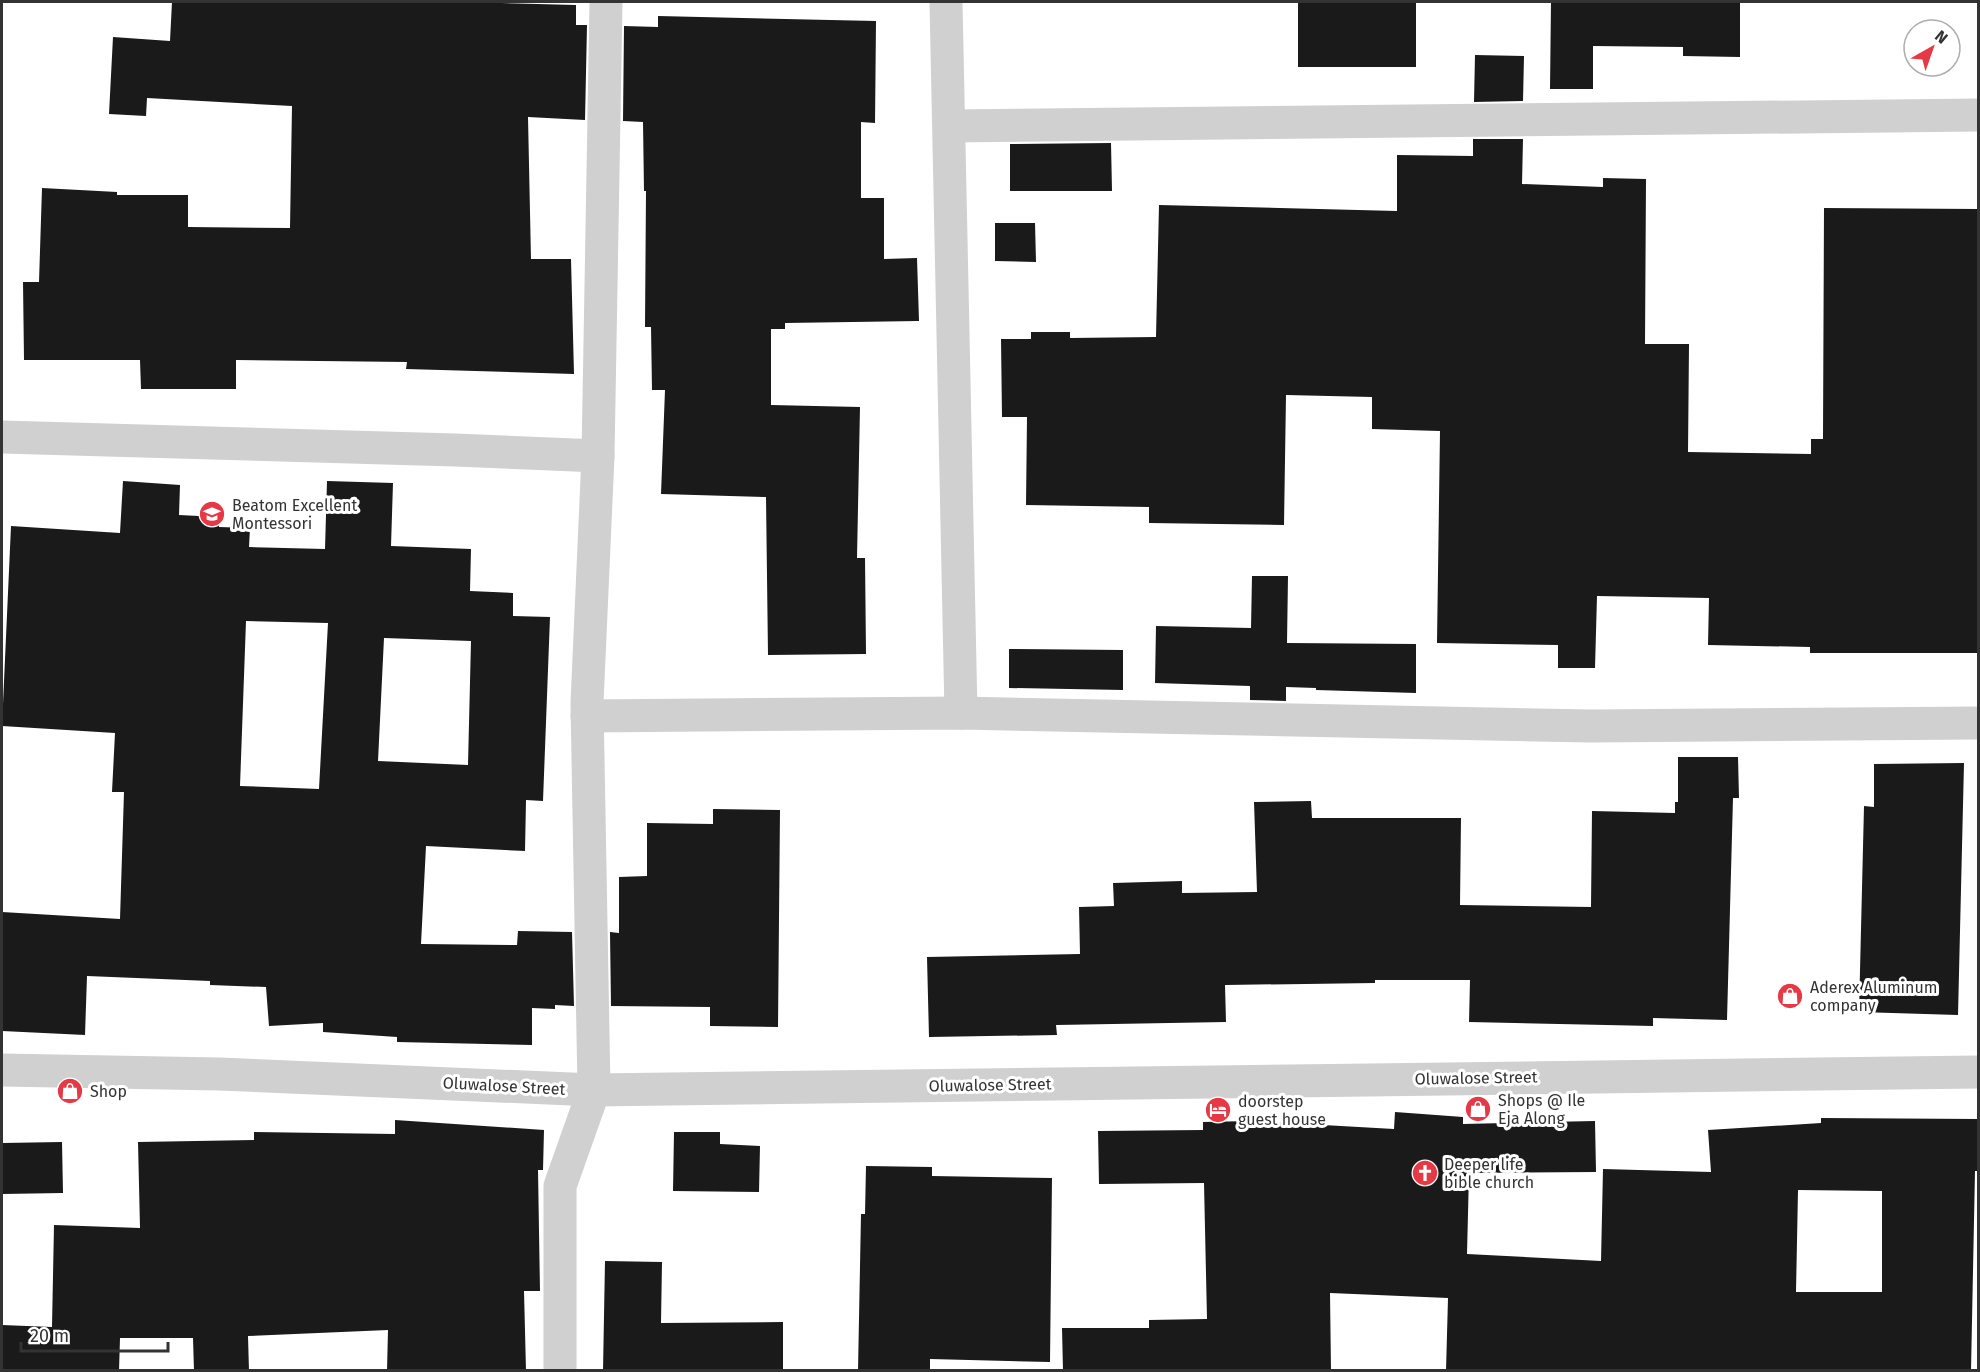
<svg xmlns="http://www.w3.org/2000/svg" width="1980" height="1372" viewBox="0 0 1980 1372" font-family="'Fira Sans',sans-serif">
<style>
.building{fill:#1a1a1a;fill-rule:evenodd}
.lines{fill:none;stroke-linecap:round;stroke-linejoin:round}
.minor{stroke:#d0d0d0;stroke-width:33}
.labels{text-anchor:middle;dominant-baseline:central;stroke-width:6;stroke-linejoin:round;paint-order:stroke}
.poi-label{font-size:16px;fill:#333;stroke:#fff;text-anchor:start}
.street-label{font-size:16px;fill:#333;stroke:#fff}
</style>
<rect width="100%" height="100%" fill="#fff"/>
<g class="building">
<polygon points="172,2 467,2 576,5 576,25 587,25 585,120 528,117 531,259 571,259 574,374 406,369 407,362 236,360 236,389 141,389 140,360 24,360 23,282 39,282 42,188 117,192 117,195 188,195 188,227 290,228 292,106 147,98 146,116 109,114 113,37 170,41"/>
<rect x="1298" y="2" width="118" height="65"/>
<polygon points="1551,2 1740,2 1740,57 1683,56 1683,47 1593,46 1593,89 1550,89"/>
<polygon points="658,16 876,21 875,123 861,122 861,198 884,198 884,259 917,258 919,321 785,323 785,329 771,329 771,405 860,407 857,558 865,558 866,654 768,655 766,497 661,494 665,390 652,390 651,327 645,327 646,191 644,191 643,122 623,121 624,26 658,27"/>
<polygon points="1475,55 1524,56 1523,101 1474,102"/>
<polygon points="1473,139 1523,139 1522,184 1603,187 1603,178 1646,179 1645,344 1689,344 1688,452 1811,454 1811,439 1823,439 1824,208 1978,209 1978,653 1810,653 1810,647 1708,645 1709,598 1597,596 1595,668 1558,668 1558,645 1437,643 1440,431 1372,429 1372,397 1286,395 1284,525 1149,523 1149,507 1026,505 1027,417 1002,417 1001,339 1031,339 1031,332 1070,332 1070,338 1156,337 1159,205 1397,211 1397,155 1473,156"/>
<polygon points="1111,143 1112,191 1010,191 1010,144"/>
<polygon points="995,223 1035,223 1036,262 995,261"/>
<path d="M 123,481 L 180,485 L 179,515 L 219,517 L 219,527 L 250,528 L 249,547 L 325,549 L 327,481 L 393,483 L 391,546 L 471,549 L 470,591 L 513,593 L 513,616 L 550,617 L 543,801 L 526,800 L 525,851 L 426,846 L 421,944 L 517,945 L 518,931 L 572,932 L 574,1006 L 555,1005 L 555,1009 L 532,1008 L 532,1045 L 397,1042 L 397,1037 L 323,1032 L 323,1023 L 269,1026 L 266,987 L 210,985 L 210,981 L 87,976 L 85,1035 L 2,1031 L 2,912 L 120,919 L 124,792 L 112,792 L 115,733 L 2,726 L 11,526 L 120,533 ZM 246,621 L 328,623 L 319,789 L 240,786 ZM 384,638 L 471,641 L 468,765 L 378,761 Z"/>
<polygon points="1252,576 1288,576 1287,643 1416,644 1416,693 1316,690 1316,688 1286,687 1286,701 1250,700 1250,686 1155,683 1156,626 1251,628"/>
<polygon points="1009,649 1123,650 1123,690 1009,688"/>
<polygon points="1678,757 1738,757 1739,798 1733,798 1727,1020 1653,1018 1653,1026 1469,1022 1470,980 1375,980 1375,983 1225,985 1226,1022 1056,1025 1057,1035 929,1037 927,957 1080,954 1079,907 1114,906 1113,883 1182,881 1182,893 1257,892 1254,802 1311,801 1312,818 1461,818 1460,905 1591,907 1592,811 1675,813 1675,802 1678,802"/>
<polygon points="1964,763 1958,1015 1859,1012 1864,806 1874,807 1874,764"/>
<polygon points="713,809 780,810 778,1027 710,1026 710,1007 611,1006 610,932 619,933 619,877 647,876 647,823 713,824"/>
<path d="M 1395,1112 L 1463,1117 L 1463,1124 L 1595,1121 L 1596,1172 L 1469,1173 L 1467,1254 L 1601,1261 L 1603,1169 L 1711,1172 L 1708,1130 L 1821,1123 L 1821,1118 L 1978,1119 L 1978,1171 L 1975,1171 L 1971,1371 L 1446,1371 L 1448,1298 L 1330,1293 L 1331,1371 L 1063,1371 L 1062,1328 L 1149,1328 L 1149,1320 L 1207,1319 L 1204,1183 L 1099,1184 L 1098,1131 L 1203,1130 L 1203,1122 L 1251,1121 L 1394,1129 ZM 1798,1190 L 1882,1191 L 1882,1292 L 1796,1292 Z"/>
<polygon points="395,1120 544,1130 543,1170 538,1170 540,1291 524,1291 526,1371 387,1371 388,1330 248,1336 249,1371 194,1371 193,1338 120,1338 119,1371 2,1371 2,1325 52,1327 54,1225 140,1228 138,1142 254,1140 254,1132 395,1134"/>
<polygon points="674,1132 720,1132 720,1144 760,1146 759,1192 673,1191"/>
<polygon points="62,1142 63,1193 2,1194 2,1143"/>
<polygon points="866,1166 932,1167 932,1176 1052,1178 1050,1362 930,1359 930,1371 858,1371 861,1214 865,1214"/>
<polygon points="605,1261 662,1262 661,1323 783,1322 783,1371 603,1371"/>
</g>
<g class="lines">
<g class="minor">
<polyline points="946,2 961,713"/>
<polyline points="950,126 1978,115"/>
<polyline points="2,437 455,450 598,456"/>
<polyline points="587,716 961,713 1590,726 1978,723"/>
<polyline points="2,1070 219,1074 594,1090 1978,1072"/>
<polyline points="560,1370 560,1186 594,1090 587,703 598,456 606,2"/>
</g>
</g>
<defs>
<g id="school-disc" transform="scale(1.35)"><circle r="9.5" fill="#e63946" stroke="#fff"/><path d="M0-5L7-2L0 1L-7-2ZM-4 1L0 2.5L4 1V4Q0 6-4 4Z" fill="#fff"/></g>
<g id="shop-disc" transform="scale(1.35)"><circle r="9.5" fill="#e63946" stroke="#fff"/><path d="M-5-2.5h2.3a2.7 3.5 0 0 1 5.4 0H5L5.5 6h-11ZM-1.5-2.5h3a1.5 2.3 0 0 0-3 0Z" fill="#fff"/></g>
<g id="hotel-disc" transform="scale(1.35)"><circle r="9.5" fill="#e63946" stroke="#fff"/><path d="M-6-4.5h1.5V1H6V5H4.5V3h-9V5H-6ZM-4 0a1.8 1.8 0 1 1 3.6 0ZM.5 0V-2.5h3Q6-2.5 6 0Z" fill="#fff"/></g>
<g id="church-disc" transform="scale(1.35)"><circle r="9.5" fill="#e63946" stroke="#fff"/><path d="M-1.2-6h2.4v3.5h3.3v2.4h-3.3V6h-2.4V-.1h-3.3v-2.4h3.3Z" fill="#fff"/></g>
</defs>
<g fill-rule="evenodd">
<use href="#school-disc" x="212" y="514"/>
<use href="#shop-disc" x="1790" y="996"/>
<use href="#shop-disc" x="70" y="1091"/>
<use href="#shop-disc" x="1478" y="1109"/>
<use href="#hotel-disc" x="1218" y="1110"/>
<use href="#church-disc" x="1425" y="1173"/>
</g>
<g class="labels">
<g class="poi-label">
<text x="232" y="505">Beatom Excellent<tspan x="232" dy="18">Montessori</tspan></text>
<text x="1810" y="987">Aderex Aluminum<tspan x="1810" dy="18">company</tspan></text>
<text x="90" y="1091">Shop</text>
<text x="1498" y="1100">Shops @ Ile<tspan x="1498" dy="18">Eja Along</tspan></text>
<text x="1238" y="1101">doorstep<tspan x="1238" dy="18">guest house</tspan></text>
<text x="1444" y="1164">Deeper life<tspan x="1444" dy="18">bible church</tspan></text>
</g>
<g class="street-label">
<text transform="translate(1476 1078) rotate(-1)">Oluwalose Street</text>
<text transform="translate(990 1085) rotate(-1)">Oluwalose Street</text>
<text transform="translate(504 1086) rotate(3)">Oluwalose Street</text>
</g>
</g>
<rect width="1980" height="1372" fill="none" stroke="#333333" stroke-width="6"/>
<g transform="translate(1932 48) rotate(40)"><circle r="28" fill="#ffffff" stroke="#adadad" stroke-width="1.5"/>
<path d="M0-4.5L10 22L0 15L-10 22Z" fill="#e63946"/>
<text y="-9" font-size="16" font-weight="bold" text-anchor="middle" fill="#333333">N</text>
</g>
<path d="M21 1342v9h147v-9" fill="none" stroke="#333333" stroke-width="3"/>
<text x="30" y="1342" font-size="18" fill="#333333" stroke="#ffffff" stroke-width="4.5" paint-order="stroke">20 m</text>
</svg>
